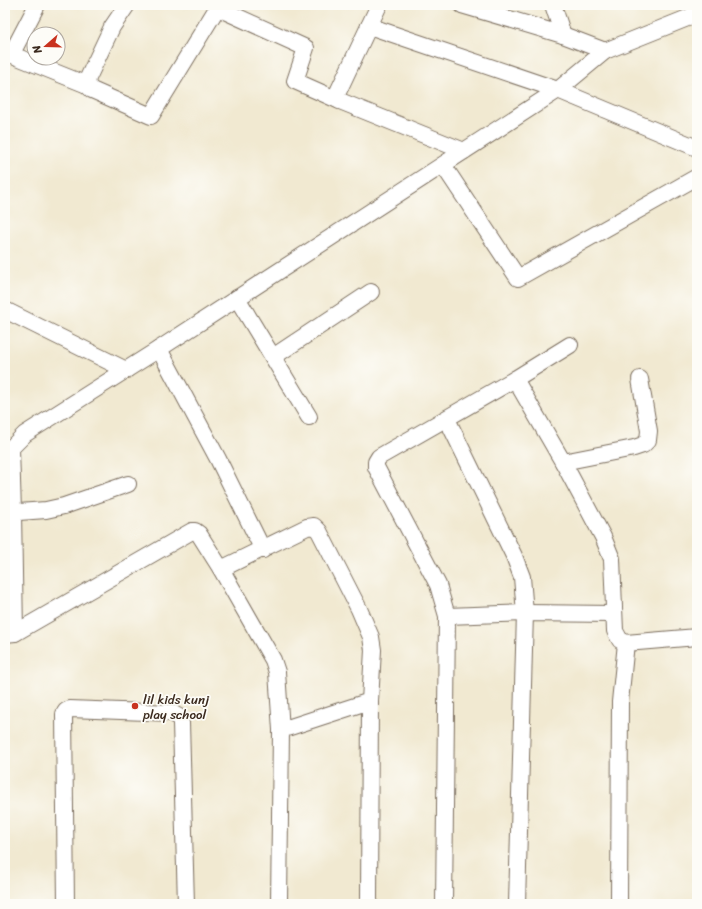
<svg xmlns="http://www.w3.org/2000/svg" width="702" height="909" viewBox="0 0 702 909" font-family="Sriracha,sans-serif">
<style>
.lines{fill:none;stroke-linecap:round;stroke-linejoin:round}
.street-casing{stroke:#7b6d5d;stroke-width:18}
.street{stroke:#fff;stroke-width:16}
.poi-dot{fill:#c8321e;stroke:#fdfcf7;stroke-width:1.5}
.labels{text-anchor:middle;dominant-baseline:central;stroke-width:3.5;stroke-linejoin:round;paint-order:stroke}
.poi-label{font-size:13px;fill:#3b2a1e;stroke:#fdfcf7;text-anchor:start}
</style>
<rect width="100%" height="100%" fill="#fdfcf7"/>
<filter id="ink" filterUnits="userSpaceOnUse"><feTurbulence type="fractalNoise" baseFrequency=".025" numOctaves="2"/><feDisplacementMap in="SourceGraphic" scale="8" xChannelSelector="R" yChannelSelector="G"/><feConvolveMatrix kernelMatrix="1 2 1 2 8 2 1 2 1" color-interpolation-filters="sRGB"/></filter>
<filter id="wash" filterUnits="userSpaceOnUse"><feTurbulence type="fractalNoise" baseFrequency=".012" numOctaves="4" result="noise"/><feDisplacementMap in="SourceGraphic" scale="16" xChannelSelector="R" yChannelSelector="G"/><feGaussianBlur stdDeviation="0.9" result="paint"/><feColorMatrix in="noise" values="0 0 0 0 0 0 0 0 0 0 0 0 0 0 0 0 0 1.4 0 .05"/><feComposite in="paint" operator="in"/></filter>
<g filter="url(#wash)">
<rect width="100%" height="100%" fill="#f1e9d1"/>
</g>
<g filter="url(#ink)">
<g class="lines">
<g class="street-casing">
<g id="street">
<polyline points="127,5 112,27 88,78 87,85 92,90 151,116 219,5"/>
<polyline points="379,5 337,94 337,99 340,101 464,151"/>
<polyline points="553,5 563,35"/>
<polyline points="218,8 306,48 295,81 340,101"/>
<polyline points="369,26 558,90 697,148"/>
<polyline points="605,51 690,17 695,13 695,5"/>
<polyline points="5,52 87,85"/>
<polyline points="11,55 37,5"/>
<polyline points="443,165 518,278 697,177"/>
<polyline points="237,298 309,417"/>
<polyline points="5,310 126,370"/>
<polyline points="159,349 218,459 263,550"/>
<polyline points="273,357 371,292"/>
<polyline points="515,379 570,345"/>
<polyline points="447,419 514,556 522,577 525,613 517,904"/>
<polyline points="563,462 634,448 643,445 648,440 649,431 640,379"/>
<polyline points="5,513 46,510 64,506 128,484"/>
<polyline points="447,616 525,613 614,614"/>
<polyline points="15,633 192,531 195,531 199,534 221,569"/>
<polyline points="5,634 15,633 13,512 11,448 25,434 159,349 558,90 605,51 563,35 462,5"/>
<polyline points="66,904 64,714 66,711 70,709 172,713 179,717 181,723 186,904"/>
<polyline points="279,904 281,730 277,672 273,660 221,569 307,527 314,526 319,531 359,609 371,637 373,650 370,701 281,730"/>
<polyline points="369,904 370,701"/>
<polyline points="444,904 447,616 438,585 376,467 376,462 379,457 515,379 563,462 603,537 612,559 615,631 620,640 626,643 697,637"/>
<polyline points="619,904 620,702 626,643"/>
</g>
</g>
<use href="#street" class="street"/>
</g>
</g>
<circle class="poi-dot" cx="135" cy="706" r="4"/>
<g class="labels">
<g class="poi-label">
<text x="143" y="699">lil kids kunj<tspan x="143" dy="15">play school</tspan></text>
</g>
</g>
<rect width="702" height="909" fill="none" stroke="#fdfcf7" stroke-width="20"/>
<g transform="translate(46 46) rotate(250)"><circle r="19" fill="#fdfcf7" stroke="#afa8a0"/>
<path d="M0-3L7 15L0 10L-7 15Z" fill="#c8321e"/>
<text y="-6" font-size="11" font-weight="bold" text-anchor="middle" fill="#3b2a1e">N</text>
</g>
</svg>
